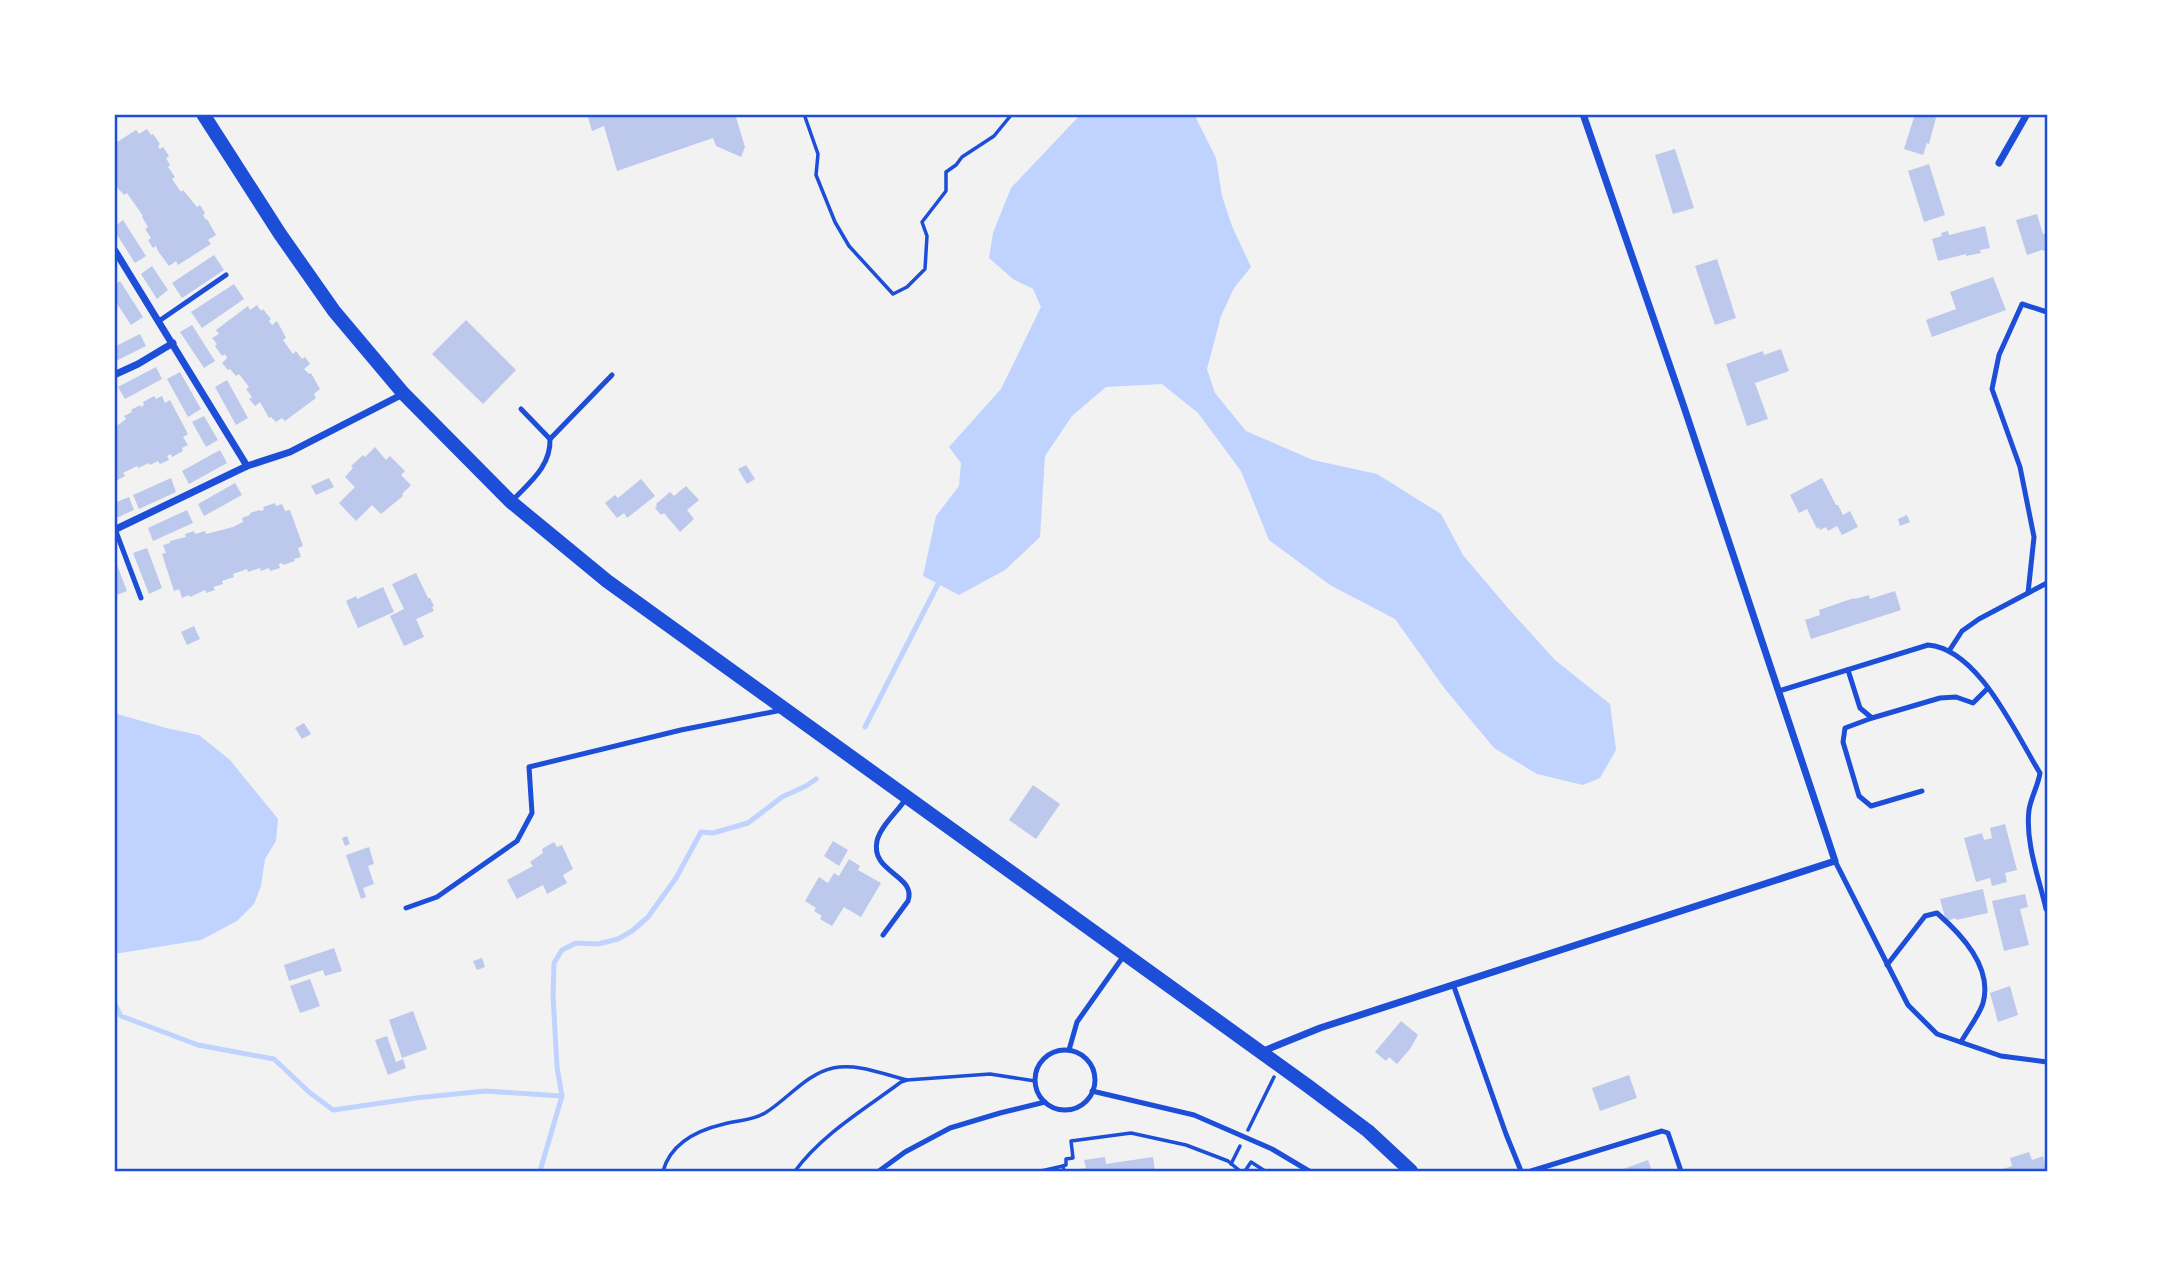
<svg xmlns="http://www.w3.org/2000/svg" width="2161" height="1285" viewBox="0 0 2161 1285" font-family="'Fira Sans',sans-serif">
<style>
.water{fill:#bfd3fe}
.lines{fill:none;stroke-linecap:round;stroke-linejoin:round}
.stream{stroke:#bfd3fe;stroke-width:5}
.building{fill:#bdc9ec}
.path{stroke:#1d4ed8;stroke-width:3.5}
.service{stroke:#1d4ed8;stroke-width:5}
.minor{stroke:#1d4ed8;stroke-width:7}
.secondary{stroke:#1d4ed8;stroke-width:14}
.neatline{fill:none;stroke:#1d4ed8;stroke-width:2.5}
</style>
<rect width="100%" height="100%" fill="#f2f2f2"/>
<g class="water">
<polygon points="1081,114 1194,114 1216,158 1222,196 1232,226 1251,267 1234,288 1221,316 1207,369 1215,393 1246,431 1313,460 1377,474 1441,514 1463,555 1507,607 1555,660 1610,704 1616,750 1600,778 1583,785 1537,774 1494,748 1445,689 1395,619 1330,585 1269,540 1241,471 1198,413 1162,384 1106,387 1072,416 1045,456 1040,537 1005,570 959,595 923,576 936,516 959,486 961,463 949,447 1001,389 1041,307 1033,289 1013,279 989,258 993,233 1011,188"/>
<polygon points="114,713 166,728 199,735 230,760 278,819 276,841 265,859 261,886 254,904 237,921 201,940 114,954"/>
</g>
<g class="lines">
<g class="stream">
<polyline points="865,727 940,580"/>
<polyline points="114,1002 121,1016 198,1045 274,1059 309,1092 333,1110 416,1098 485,1091 562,1096"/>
<polyline points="540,1171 562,1096 557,1067 553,995 554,963 562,950 576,943 598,944 618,939 632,931 648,917 676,878 701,832 713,833 748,823 782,797 806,786 816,779"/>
</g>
</g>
<g class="building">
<polygon points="587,114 735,114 745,147 741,157 716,146 713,138 617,171 604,126 592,131"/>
<polygon points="1915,114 1937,114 1929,144 1927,143 1923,155 1904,149"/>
<polygon points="147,129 151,135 153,134 160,144 158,146 160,149 163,147 169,156 166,158 170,165 168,167 175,177 172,179 181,192 183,190 197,207 200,205 205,213 203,215 206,220 207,219 216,235 208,240 211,244 178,265 176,261 169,266 158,251 156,246 153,248 148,240 151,238 145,229 148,227 142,217 143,216 127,193 124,195 114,184 114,144 136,130 139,134"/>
<polygon points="1675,149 1694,208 1673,214 1655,155"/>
<polygon points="1929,164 1945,215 1924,222 1908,171"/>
<polygon points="2037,214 2043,234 2047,233 2047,252 2042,250 2027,255 2016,220"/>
<polygon points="123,220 146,256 135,263 114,230 114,227"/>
<polygon points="1985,226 1990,248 1980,250 1981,253 1966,256 1966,254 1938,261 1932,239 1942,236 1941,233 1948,231 1949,235"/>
<polygon points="214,255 224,270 182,298 172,283"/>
<polygon points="1717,259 1736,318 1715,325 1695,266"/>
<polygon points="152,266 168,290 157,299 141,274"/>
<polygon points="1993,277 2006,310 1932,337 1926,320 1956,309 1950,292"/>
<polygon points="120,281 143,317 131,325 114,299 114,285"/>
<polygon points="234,284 244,299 202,328 191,312"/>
<polygon points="257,305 261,311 263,309 271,319 269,321 272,325 277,321 286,338 283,340 293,354 296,351 302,359 305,357 310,364 304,369 309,374 311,373 320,389 314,394 316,398 285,421 282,418 276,422 271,417 269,418 260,402 255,406 249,399 252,397 246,389 249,387 239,374 236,376 230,369 228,370 222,363 227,358 225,354 222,356 215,346 217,344 212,338 219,334 216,330 248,306 250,310"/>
<polygon points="466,320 516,370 483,404 432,354"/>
<polygon points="192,325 215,361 204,368 180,332"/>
<polygon points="140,334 146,346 114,362 114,347"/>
<polygon points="1781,349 1789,371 1755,383 1768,419 1747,426 1726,364 1763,351 1764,355"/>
<polygon points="156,367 162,379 125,399 118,387"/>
<polygon points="180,372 201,409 188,417 167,379"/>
<polygon points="227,380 248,418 236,425 215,387"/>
<polygon points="154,396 156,399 162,396 165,403 170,400 188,434 183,437 188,445 182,448 183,451 172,457 171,454 167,456 169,460 160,464 158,461 150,465 149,463 138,468 137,466 123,473 125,476 114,482 114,428 126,419 124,416 132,412 131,410 140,405 141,407 144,405 143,402"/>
<polygon points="204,416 218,440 206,447 192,422"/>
<polygon points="375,447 386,460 390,456 405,471 401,475 411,485 402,494 403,496 381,514 372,505 356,521 339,503 355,487 345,477 353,468 351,466 363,455 365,457"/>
<polygon points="220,450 227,463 189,484 182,471"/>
<polygon points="746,465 755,479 747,484 738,469"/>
<polygon points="171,478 176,492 139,509 133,495"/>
<polygon points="329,478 334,487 316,495 311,486"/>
<polygon points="1822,478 1836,505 1838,505 1843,515 1850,511 1858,527 1842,535 1837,526 1828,531 1826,527 1820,530 1819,527 1817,529 1807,509 1799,513 1790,495"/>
<polygon points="641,479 655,496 627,518 624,513 617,518 605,503 615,495 618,498"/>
<polygon points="235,483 242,495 204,516 198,504"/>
<polygon points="686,486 699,500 687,510 694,519 680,532 664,513 661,515 655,508 657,506 656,504 670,492 674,496"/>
<polygon points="129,497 134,510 114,519 114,503"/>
<polygon points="275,503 276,506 282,504 285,511 290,510 303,546 298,548 301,557 294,559 295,561 283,565 282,563 279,564 280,568 270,571 269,568 261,571 260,568 248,572 247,569 233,574 234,577 222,581 223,584 213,587 215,590 206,593 205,590 190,597 189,595 182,598 179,589 174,591 162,554 166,553 163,545 170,543 170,541 186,537 185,534 194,531 195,534 205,531 206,534 233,527 243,522 242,518 250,515 250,513 260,510 260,511 264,510 263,507"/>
<polygon points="187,510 193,523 153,541 148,528"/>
<polygon points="1907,515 1910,522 1900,526 1898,519"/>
<polygon points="147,548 162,588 149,594 133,553"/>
<polygon points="114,557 127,591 114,596"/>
<polygon points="416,573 428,598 430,598 434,606 432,607 434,611 416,619 424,637 404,646 390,616 404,609 392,584"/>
<polygon points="383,587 394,612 358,628 346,601 356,596 357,599"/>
<polygon points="1895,591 1901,610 1811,639 1805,620 1820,615 1819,610 1854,598 1855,599 1869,595 1870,599"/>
<polygon points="194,626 200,639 187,645 181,632"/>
<polygon points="304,723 311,734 302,739 295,728"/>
<polygon points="1033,785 1060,804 1036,839 1009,820"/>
<polygon points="2005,824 2017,870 2005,873 2007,882 1992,886 1990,878 1976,882 1964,838 1982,833 1984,840 1992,838 1990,828"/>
<polygon points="347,836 350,844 345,846 342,838"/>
<polygon points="833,841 848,850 839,866 824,856"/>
<polygon points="554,842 557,847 562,845 573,869 563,875 567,883 547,894 543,885 517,899 507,880 533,866 530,862 543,853 542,849"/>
<polygon points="369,847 374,864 368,866 374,884 363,888 366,897 361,899 346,855"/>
<polygon points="849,859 860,866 858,870 881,883 861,917 844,907 832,926 820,919 822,916 814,911 816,908 805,901 819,877 828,883 834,873 839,876"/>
<polygon points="1983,889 1988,913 1956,920 1956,918 1946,921 1940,899"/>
<polygon points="2025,894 2028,907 2020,909 2029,945 2004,951 1992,901"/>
<polygon points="334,948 342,971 325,976 323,970 289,981 284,965"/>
<polygon points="482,958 485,967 477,970 473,961"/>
<polygon points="310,979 320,1006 300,1013 290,986"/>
<polygon points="2010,986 2018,1015 1998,1022 1990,993"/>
<polygon points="413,1011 427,1049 402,1058 389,1020"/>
<polygon points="1401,1021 1418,1035 1410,1049 1397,1064 1389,1057 1386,1061 1375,1052"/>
<polygon points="387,1036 396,1062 403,1059 406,1068 388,1075 375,1040"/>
<polygon points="1629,1075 1637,1098 1600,1111 1592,1088"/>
<polygon points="2029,1152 2032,1160 2043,1156 2047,1171 2003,1171 2003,1169 2012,1166 2010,1158"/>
<polygon points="1105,1157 1106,1164 1153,1157 1155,1171 1072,1171 1072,1170 1086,1168 1084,1160"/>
<polygon points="1648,1160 1652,1171 1618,1171"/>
</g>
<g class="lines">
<g class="path">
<polyline points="804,114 818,154 816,175 835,222 849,246 893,294 907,287 925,269 927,236 922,222 946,191 946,172 956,165 962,157 994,136 1012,114"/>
<polyline points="1248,1130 1274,1077"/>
<polyline points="1231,1164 1240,1146"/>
<path d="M 663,1171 C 671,1143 698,1130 724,1124 C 738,1120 752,1121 765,1113 C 788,1099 806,1074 833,1068 C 857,1063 883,1074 907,1080"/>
<path d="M 795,1171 C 822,1134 865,1109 901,1082 L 907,1080 L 990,1074 L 1035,1081"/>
<polyline points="1041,1171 1063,1166"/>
<polyline points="1064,1171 1063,1166 1066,1165 1066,1159 1073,1158 1071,1141 1131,1133 1186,1145 1228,1161 1240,1171"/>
<polyline points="1245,1171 1251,1162 1265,1171"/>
</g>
<g class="service">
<polyline points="159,321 226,275"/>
<polyline points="550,439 612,375"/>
<path d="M 513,500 C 530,482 551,466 550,439 L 521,409"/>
<polyline points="115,529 141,598"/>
<polyline points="2028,593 2034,537 2020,467 1992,389 1999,355 2022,304 2047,312"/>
<polyline points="1949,651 1962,631 1979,619 2047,583"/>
<polyline points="1848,670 1860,708 1872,718 1940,698 1956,697 1973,703 1988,688"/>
<path d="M 1779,691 L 1928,645 C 1979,649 2015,733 2040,773 C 2038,786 2031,797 2029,810 C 2025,842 2039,878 2046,909"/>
<polyline points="1872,718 1845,728 1843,742 1859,796 1871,806 1922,791"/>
<polyline points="1835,861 1908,1005 1937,1034 2001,1056 2047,1062"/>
<polyline points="406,908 437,897 517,841 532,813 529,767 681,730 782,710"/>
<path d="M 883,935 L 908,901 C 917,875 870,873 877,841 C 880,827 897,812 905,800"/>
<path d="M 1887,965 L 1925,916 L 1937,913 C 1961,934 1993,967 1983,1003 C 1980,1014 1967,1031 1961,1042"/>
<polyline points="1453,984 1506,1134 1521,1171"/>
<polyline points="1069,1050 1077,1022 1125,954"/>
<circle cx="1065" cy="1080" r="30"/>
<polyline points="1092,1091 1194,1115 1272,1149 1309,1171"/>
<polyline points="879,1171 905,1152 950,1128 1000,1113 1045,1102"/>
<polyline points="1531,1171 1662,1131 1668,1133 1681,1171"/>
</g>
<g class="minor">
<polyline points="1999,163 2027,114"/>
<polyline points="114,249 247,466"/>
<polyline points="114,375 138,364 173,343"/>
<polyline points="114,530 247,466 290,452 403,394"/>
<polyline points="1261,1052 1320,1028 1835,861 1683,404 1583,114"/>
</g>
<polyline class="secondary" points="203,114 280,234 334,311 403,393 511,502 607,581 1308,1086 1368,1131 1411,1171"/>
</g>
<rect width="2161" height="1285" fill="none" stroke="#ffffff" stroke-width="231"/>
<rect x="116" y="116" width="1930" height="1054" class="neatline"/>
</svg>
